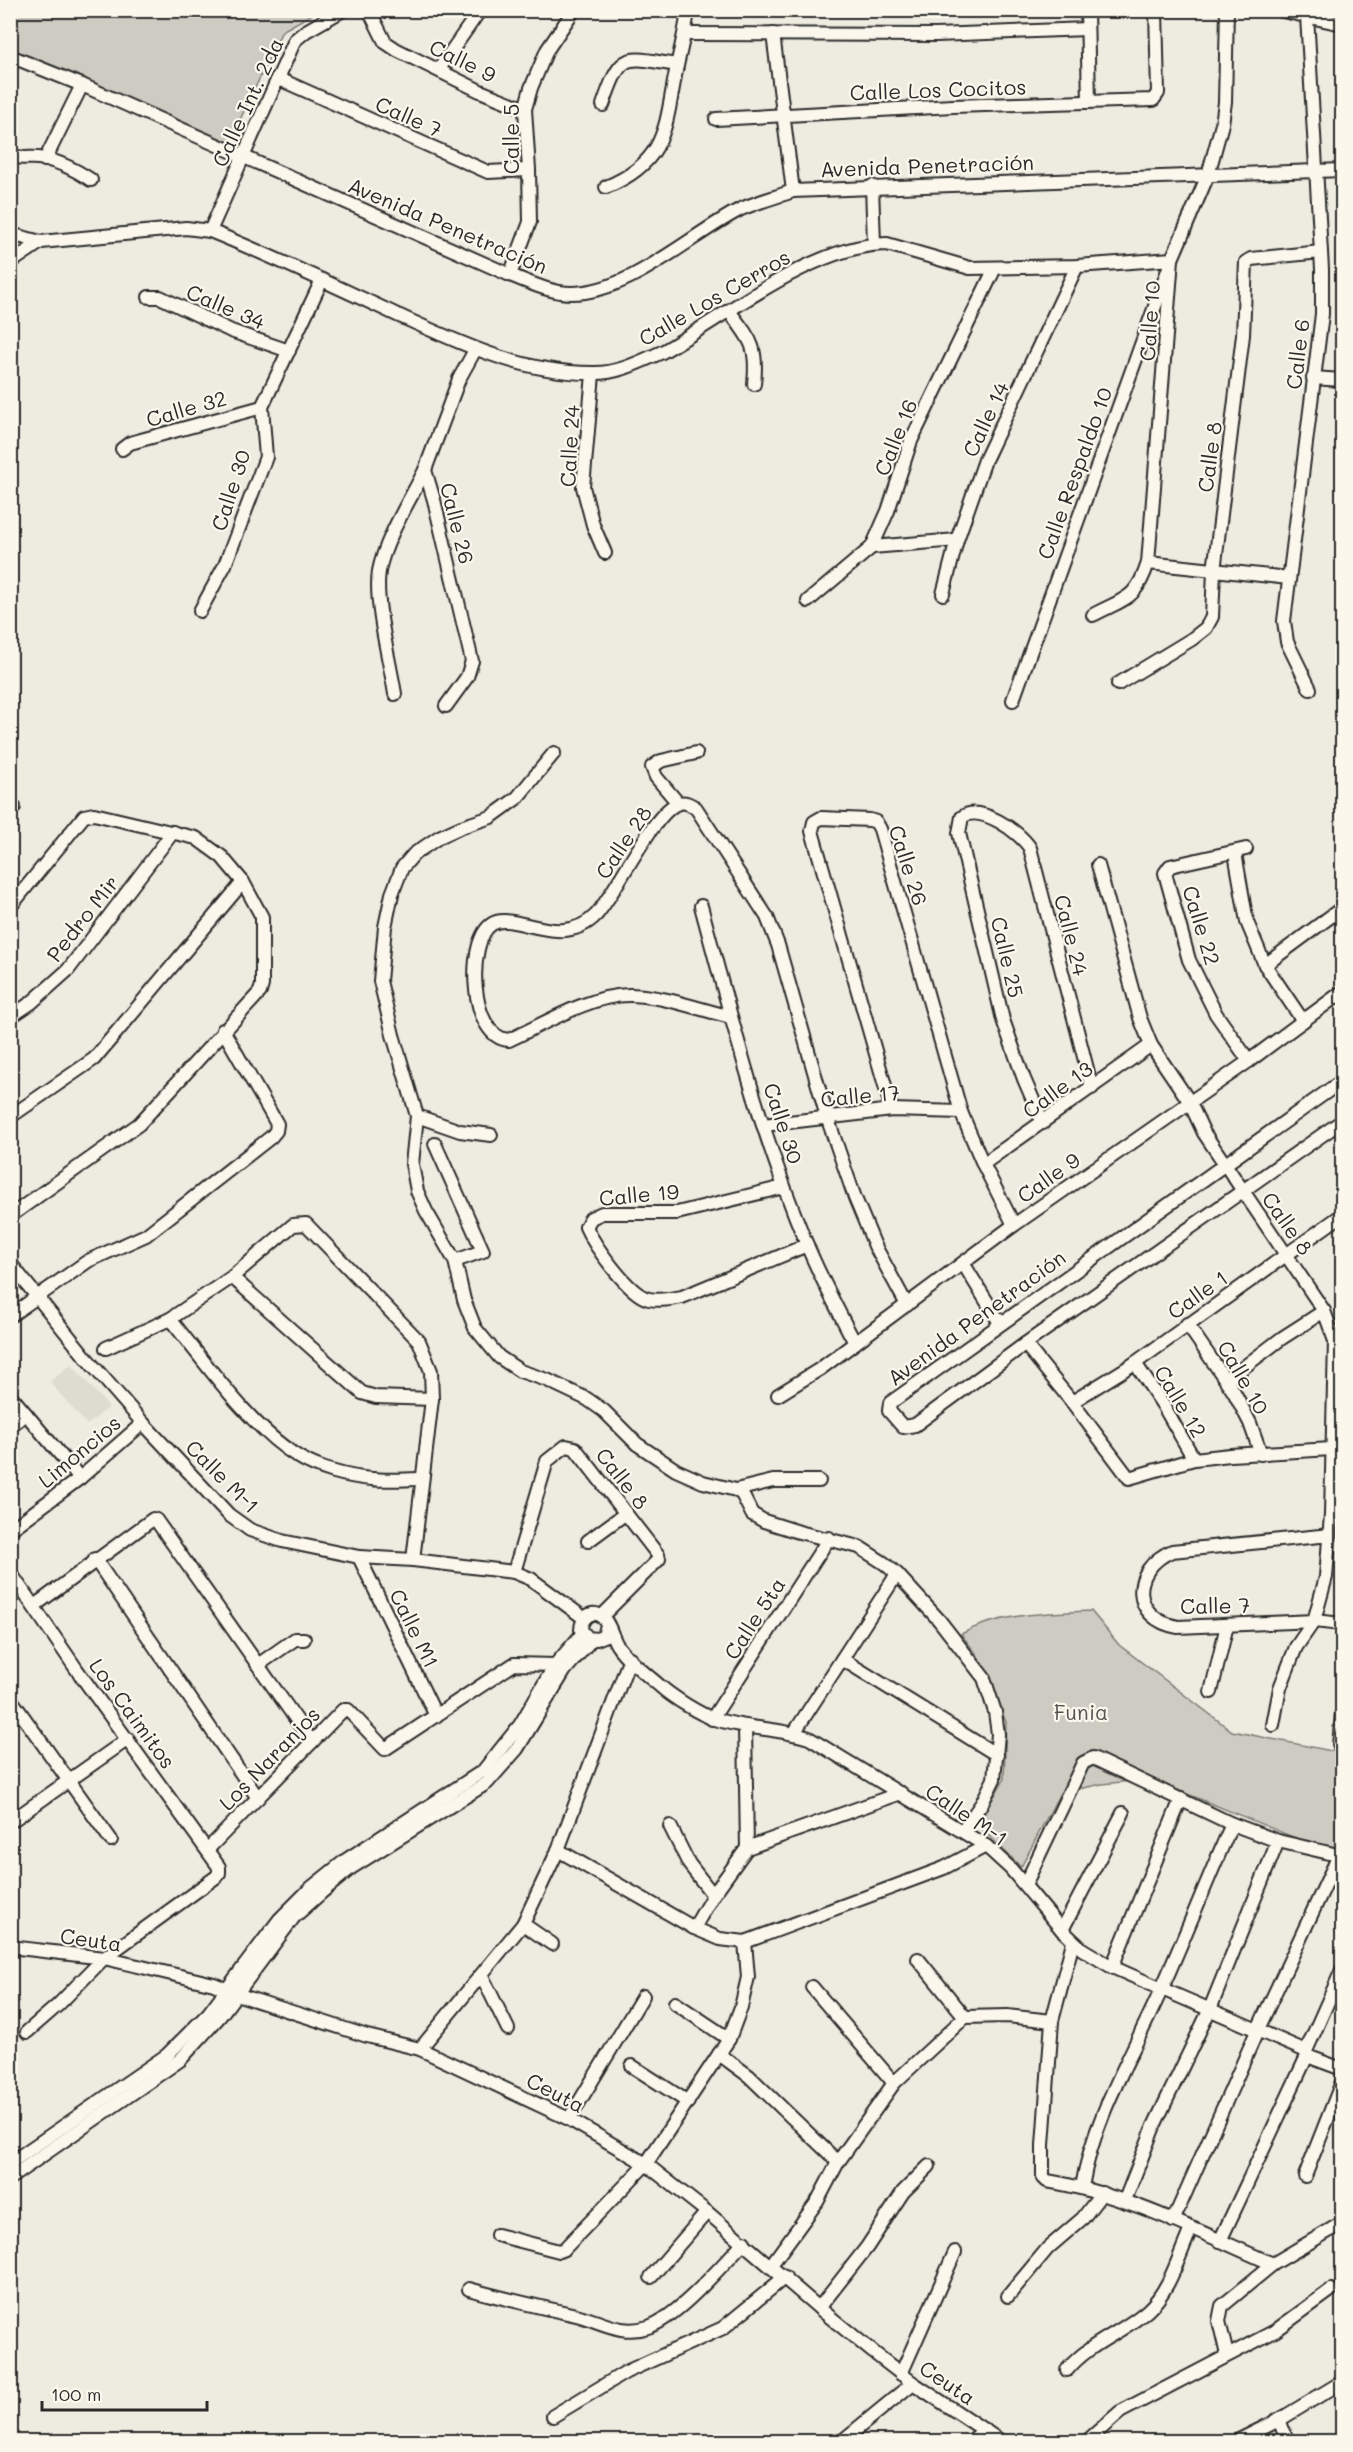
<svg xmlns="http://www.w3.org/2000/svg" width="1353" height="2452" viewBox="0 0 1353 2452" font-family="Mali,sans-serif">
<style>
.built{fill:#dedbd1}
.green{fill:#cecbc2;stroke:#7c7b76;stroke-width:1.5}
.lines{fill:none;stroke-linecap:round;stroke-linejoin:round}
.minor-casing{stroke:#2b2b2b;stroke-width:16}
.minor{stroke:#fbf7ec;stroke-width:12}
.labels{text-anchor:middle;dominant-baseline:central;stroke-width:4.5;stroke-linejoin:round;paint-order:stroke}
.street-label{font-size:21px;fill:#2b2b2b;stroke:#fbf7ec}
.park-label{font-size:21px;fill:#545351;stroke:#fbf7ec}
</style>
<rect width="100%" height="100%" fill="#eeebe0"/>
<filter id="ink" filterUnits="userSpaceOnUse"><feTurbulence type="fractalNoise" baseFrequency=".0167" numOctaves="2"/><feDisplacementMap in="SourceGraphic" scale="12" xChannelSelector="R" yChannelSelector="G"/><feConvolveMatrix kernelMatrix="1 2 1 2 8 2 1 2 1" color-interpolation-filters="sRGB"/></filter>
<g filter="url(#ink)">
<polygon class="built" points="71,1364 109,1407 87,1425 50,1382"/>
<g class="green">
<polygon points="11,11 318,11 282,31 228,145 11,49"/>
<path d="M 1091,1611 L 1119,1645 L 1232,1731 L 1342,1753 L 1342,1857 L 1151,1779 L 1102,1784 L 1060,1793 L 1021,1867 L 978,1825 L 1004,1779 L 1006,1722 L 978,1656 L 961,1634 C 999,1613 1048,1613 1091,1611 Z"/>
</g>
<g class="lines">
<g class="minor-casing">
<g id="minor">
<polyline points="369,10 385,42 397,50 480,91 525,109"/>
<polyline points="1087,10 1089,102"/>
<polyline points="1278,10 1342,24"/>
<polyline points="1307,16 1322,269 1322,314 1284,621 1287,642 1310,689"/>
<polyline points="685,34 936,35 1087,29"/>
<polyline points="773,34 793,191"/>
<path d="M 10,56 L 82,85 L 510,275 C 528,282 551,293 571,293 C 630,293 690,235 741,209 C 757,202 776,197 793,191 L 1342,170"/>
<polyline points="439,69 480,10"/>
<polyline points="277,78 488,172 529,170"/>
<path d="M 603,105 C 622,50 624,57 677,65"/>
<polyline points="716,119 953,106 1153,100 1158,93 1156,10"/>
<path d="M 10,154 C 21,160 27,157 38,158 C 56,160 76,170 91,180"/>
<polyline points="45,160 82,85"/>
<polyline points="872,186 874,244"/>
<path d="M 606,187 C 669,161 665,124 677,66 C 681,47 686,29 688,10"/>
<polyline points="210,231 295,40 306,31 343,10"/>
<path d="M 10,234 L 41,242 L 186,228 L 210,231 C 272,256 333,285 393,313 C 458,342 520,373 592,373 C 617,374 640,362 662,352 C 724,317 815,244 887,244 L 970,268 L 1077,266 L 1172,259 L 1013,700"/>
<polyline points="10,263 41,242"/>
<polyline points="510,275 530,222 529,170 525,109 531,88 547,50 574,10"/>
<polyline points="149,297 160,297 231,331 289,351"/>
<path d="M 729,311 C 751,340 758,346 754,384"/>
<polyline points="593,374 583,487 593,525 605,553"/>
<polyline points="1313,378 1342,380"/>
<polyline points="122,449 130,443 262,407"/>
<polyline points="872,547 957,540"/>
<polyline points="1148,563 1289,578"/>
<polyline points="943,594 957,540 985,460 1077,266"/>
<polyline points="808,601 872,547 888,511 911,441 995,268"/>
<polyline points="200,611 225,565 266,457 262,407 322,280"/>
<path d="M 1093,615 C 1125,598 1136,600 1148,563 L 1172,259 L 1208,175 L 1222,124 L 1225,102 L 1227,10"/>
<polyline points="1118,684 1192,639 1206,628 1212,617 1214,571 1243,335 1246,262 1251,259 1321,252"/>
<path d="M 395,694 C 390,661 374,603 379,571 C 385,539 410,500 425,470"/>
<polyline points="446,706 467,677 472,661 434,500 425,470 459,379 475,350"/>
<polyline points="554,753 517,798 491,817 461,827 439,837 414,854 402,868 392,894 385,927 380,981 393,1035 417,1116 412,1164 417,1191 426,1211 455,1261 464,1300 475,1328 499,1357 520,1371 547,1380 587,1399 604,1411 637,1444 676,1470 703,1482 736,1490 742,1494 752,1514 764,1521 799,1532 859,1547 884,1563 897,1574 939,1620 984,1678 995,1712 998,1734 994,1779 982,1803 963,1830"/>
<polyline points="678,803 656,777 652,767 661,761 696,753"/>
<polyline points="10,811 14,807"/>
<polyline points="1246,849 1170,866 1165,873 1189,960 1216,1014 1249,1061"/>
<polyline points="1235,853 1247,922 1265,965 1303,1021"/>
<polyline points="1098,865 1140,1018 1151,1045 1189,1101 1204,1133 1324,1311 1335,1341 1331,1515 1326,1577 1314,1621 1296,1647 1280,1688 1273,1725"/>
<path d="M 701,906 C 732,1020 761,1136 807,1245 C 821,1278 838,1311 855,1343"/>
<polyline points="10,907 84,816 94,814 196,838 222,857 243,882 262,917 262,985 260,992 139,1124 10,1216"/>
<polyline points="1265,965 1342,908"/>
<polyline points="10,1017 31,1003 68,970 173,832"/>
<path d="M 731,1017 C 698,1009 664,996 631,995 C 592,994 544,1024 509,1040 C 469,1038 466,940 492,924 C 513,910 561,951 596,915 C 616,893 654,810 679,803 C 686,801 691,805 696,808 L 767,917 L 778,945 L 827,1117 L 855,1198 L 875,1246 L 907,1305"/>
<polyline points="1342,1081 890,1403 889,1411 903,1427 915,1425 1025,1344 1342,1121"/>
<polyline points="892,1110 812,831 814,822 821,818 870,820 876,822 880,829 961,1112 983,1164 1014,1225"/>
<polyline points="417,1116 460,1131 491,1135"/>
<polyline points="10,1117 94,1059 243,882"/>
<path d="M 1043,1123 L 1024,1079 L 1003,1020 L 959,833 L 962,817 C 980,804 1019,831 1030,848 L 1092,1088"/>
<polyline points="763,1125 892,1110 961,1112"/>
<polyline points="435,1144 483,1251 455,1261"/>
<polyline points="983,1164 1151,1045"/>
<path d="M 784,1187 L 677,1213 L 602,1213 L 591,1218 L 586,1227 C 594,1245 629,1295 649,1299 C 660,1301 671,1299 682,1297 L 807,1245"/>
<polyline points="10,1263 88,1360 143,1423 229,1515 250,1530 282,1541 359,1557 413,1560 514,1572 531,1579 584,1618"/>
<polyline points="963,1263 1000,1323"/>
<polyline points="232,1277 362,1393 376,1397 432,1399"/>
<polyline points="10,1316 88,1261 146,1235 271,1137 276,1131 277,1124 223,1030"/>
<path d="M 170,1319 C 206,1363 249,1426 297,1456 C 317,1469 348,1477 372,1479 C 388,1481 406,1479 422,1479"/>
<polyline points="1187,1324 1234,1392 1250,1423 1261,1454"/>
<polyline points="1025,1344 1072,1402 1129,1478 1194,1459 1230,1455 1332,1449"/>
<polyline points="106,1348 170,1319 232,1277 293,1225 306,1224 419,1341 431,1371 432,1399 413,1560"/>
<polyline points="1135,1363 1163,1405 1194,1459"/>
<polyline points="1227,1380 1282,1338 1324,1311"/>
<polyline points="10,1395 80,1478"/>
<polyline points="778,1395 820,1369 1014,1225 1249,1061 1342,992"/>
<polyline points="1072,1402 1135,1363 1342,1215"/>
<polyline points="10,1426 26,1414"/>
<polyline points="736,1490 773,1481 819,1481"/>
<polyline points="10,1530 80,1478 143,1423"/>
<path d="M 1330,1535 L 1172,1551 C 1130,1569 1130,1619 1178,1627 L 1314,1621 L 1342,1624"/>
<polyline points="588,1541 626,1513"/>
<polyline points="359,1557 436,1716"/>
<polyline points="95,1559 258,1798"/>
<polyline points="10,1572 77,1670 219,1867 219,1873 216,1877 104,1958 58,2005 27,2032"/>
<polyline points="514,1572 547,1461 566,1446 575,1448 658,1555 659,1559 602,1616"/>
<polyline points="34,1606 153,1519 156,1520 312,1742"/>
<path d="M 607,1625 L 604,1636 L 597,1639 L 588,1638 L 581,1630 C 581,1619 591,1608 602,1617 C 609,1622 612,1637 617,1645 C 627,1660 646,1674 660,1686 C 671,1696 700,1715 715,1719 C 745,1729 778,1728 809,1738 L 986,1846 L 1010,1868 L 1062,1930 L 1082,1949 L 1112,1967 L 1162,1989 L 1306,2051 L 1307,2056 L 1342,2069"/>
<polyline points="842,1659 997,1755"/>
<polyline points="258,1665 295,1639 304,1639"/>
<polyline points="1211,1692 1227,1625"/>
<polyline points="10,1698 111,1840"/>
<polyline points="712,1719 829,1538"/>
<polyline points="10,1720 20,1713"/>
<polyline points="745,1726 747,1848"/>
<polyline points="794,1733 897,1574"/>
<polyline points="1339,1745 1342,1713"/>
<polyline points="10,1822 128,1739"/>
<polyline points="670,1826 689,1864 713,1895"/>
<polyline points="208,1849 343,1710 348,1710 385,1749 514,1664 555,1665"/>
<polyline points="558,1850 694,1928 720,1939 745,1942 944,1868 986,1846"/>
<polyline points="1025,1885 1083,1763 1093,1758 1232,1824 1278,1841 1342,1856"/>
<polyline points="523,1924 552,1944"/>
<polyline points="694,1928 713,1895 747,1848 901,1793"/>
<polyline points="1062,1930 1123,1813"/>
<path d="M 1073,1942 L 1052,2021 L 1043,2145 L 1043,2177 L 1047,2181 C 1126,2194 1199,2232 1273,2264 L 1342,2223"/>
<polyline points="10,1947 104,1958 214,1984 236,1994 367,2036 420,2049 569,2119 646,2164 707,2212 819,2308 873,2352 913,2383 1002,2442"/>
<polyline points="918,1959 965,2017"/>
<polyline points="1112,1967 1181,1799"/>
<polyline points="482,1976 508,2029"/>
<polyline points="812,1987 894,2083"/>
<polyline points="675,2003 729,2039"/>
<polyline points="420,2049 523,1924 558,1850 630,1658"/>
<polyline points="1306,2051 1342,1970"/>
<polyline points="719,2054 749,2076 838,2162"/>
<polyline points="632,2066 688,2102"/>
<polyline points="569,2119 643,1996"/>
<polyline points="10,2163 167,2055 208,2014 279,1920 311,1888 346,1860 483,1771 520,1725 555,1665 583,1633"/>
<polyline points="1305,2176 1342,2082"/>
<polyline points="10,2178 180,2060 220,2016 294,1917 322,1892 351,1868 487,1783 517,1749 565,1670 591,1640"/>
<path d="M 1082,2187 C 1094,2115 1133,2054 1162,1988 C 1186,1934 1208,1878 1232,1824"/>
<polyline points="1125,2200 1154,2126 1210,2009 1278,1841"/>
<polyline points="1173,2221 1258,2029 1340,1853"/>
<polyline points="497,2235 559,2251 564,2249 646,2164 729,2039 741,2007 748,1977 745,1942"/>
<polyline points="1220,2241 1307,2056"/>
<polyline points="771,2265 817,2202 838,2162 894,2083 965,2017 1007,2016 1052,2021"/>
<polyline points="651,2277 707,2212"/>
<path d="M 469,2289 C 504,2299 540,2307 576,2315 C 601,2321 621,2336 648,2327 C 677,2318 722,2265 744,2242"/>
<polyline points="1008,2296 1048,2248 1083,2218 1102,2193"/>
<polyline points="819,2308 867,2247 903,2192 929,2166"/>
<polyline points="1227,2355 1219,2321 1222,2306 1273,2264"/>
<path d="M 1067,2370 C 1089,2343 1122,2333 1148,2310 C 1170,2290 1179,2255 1191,2229"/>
<polyline points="901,2374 955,2252"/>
<polyline points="553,2416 626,2372 723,2328 785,2277"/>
<polyline points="1279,2420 1288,2442"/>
<polyline points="841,2442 913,2383"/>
<polyline points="970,2442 985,2430"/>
<polyline points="1086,2442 1120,2412 1275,2331 1331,2290"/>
<polyline points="1235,2442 1279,2420 1342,2382"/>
</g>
</g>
<use href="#minor" class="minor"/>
</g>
</g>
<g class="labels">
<g class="street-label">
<text transform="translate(463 60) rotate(26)">Calle 9</text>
<text transform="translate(938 89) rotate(-2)">Calle Los Cocitos</text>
<text transform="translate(247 102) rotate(-65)">Calle Int. 2da</text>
<text transform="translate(409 116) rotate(24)">Calle 7</text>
<text transform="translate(510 139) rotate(-90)">Calle 5</text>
<text transform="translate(927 165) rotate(-2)">Avenida Penetración</text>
<text transform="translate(448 225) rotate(23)">Avenida Penetración</text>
<text transform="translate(714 297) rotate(-30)">Calle Los Cerros</text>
<text transform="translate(226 306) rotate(23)">Calle 34</text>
<text transform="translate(1149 321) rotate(-86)">Calle 10</text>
<text transform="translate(1297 354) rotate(-83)">Calle 6</text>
<text transform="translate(186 408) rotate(-16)">Calle 32</text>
<text transform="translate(985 419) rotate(-65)">Calle 14</text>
<text transform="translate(895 437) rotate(-68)">Calle 16</text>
<text transform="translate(569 446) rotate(-87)">Calle 24</text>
<text transform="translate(1209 457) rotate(-82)">Calle 8</text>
<text transform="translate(1074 473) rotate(-70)">Calle Respaldo 10</text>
<text transform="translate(230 490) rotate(-72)">Calle 30</text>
<text transform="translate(458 523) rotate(76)">Calle 26</text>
<text transform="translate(623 842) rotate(-56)">Calle 28</text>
<text transform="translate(909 865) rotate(72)">Calle 26</text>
<text transform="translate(82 918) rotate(-52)">Pedro Mir</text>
<text transform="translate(1202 925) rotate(73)">Calle 22</text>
<text transform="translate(1072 935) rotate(76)">Calle 24</text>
<text transform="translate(1008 957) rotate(77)">Calle 25</text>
<text transform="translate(1057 1089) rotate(-36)">Calle 13</text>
<text transform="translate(860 1095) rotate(-5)">Calle 17</text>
<text transform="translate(784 1123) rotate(72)">Calle 30</text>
<text transform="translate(1048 1177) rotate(-35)">Calle 9</text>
<text transform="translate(639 1194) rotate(-5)">Calle 19</text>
<text transform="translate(1288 1223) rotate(55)">Calle 8</text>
<text transform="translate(1197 1294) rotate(-35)">Calle 1</text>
<text transform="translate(976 1317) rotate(-36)">Avenida Penetración</text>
<text transform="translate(1244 1377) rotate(60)">Calle 10</text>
<text transform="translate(1181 1401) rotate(59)">Calle 12</text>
<text transform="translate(79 1451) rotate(-40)">Limoncios</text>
<text transform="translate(223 1476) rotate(45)">Calle M-1</text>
<text transform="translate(623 1478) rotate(52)">Calle 8</text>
<text transform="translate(1215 1605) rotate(-1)">Calle 7</text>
<text transform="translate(754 1618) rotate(-57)">Calle 5ta</text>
<text transform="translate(415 1628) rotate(64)">Calle M1</text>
<text transform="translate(133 1713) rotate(54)">Los Caimitos</text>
<text transform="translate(269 1758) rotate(-46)">Los Naranjos</text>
<text transform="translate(967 1814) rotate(34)">Calle M-1</text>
<text transform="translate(91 1939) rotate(8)">Ceuta</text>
<text transform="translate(556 2092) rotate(27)">Ceuta</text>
<text transform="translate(948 2382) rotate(34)">Ceuta</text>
</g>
<g class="park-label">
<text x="1081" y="1711">Funia</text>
</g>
</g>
<rect width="1353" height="2452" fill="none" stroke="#fbf7ec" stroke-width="36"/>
<rect x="18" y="18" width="1317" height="2416" fill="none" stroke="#2b2b2b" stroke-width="2" filter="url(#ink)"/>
<path d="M42 2401v9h165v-9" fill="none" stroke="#2b2b2b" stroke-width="3"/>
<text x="51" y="2401" font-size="18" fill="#2b2b2b" stroke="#fbf7ec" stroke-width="4.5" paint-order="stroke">100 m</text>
</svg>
